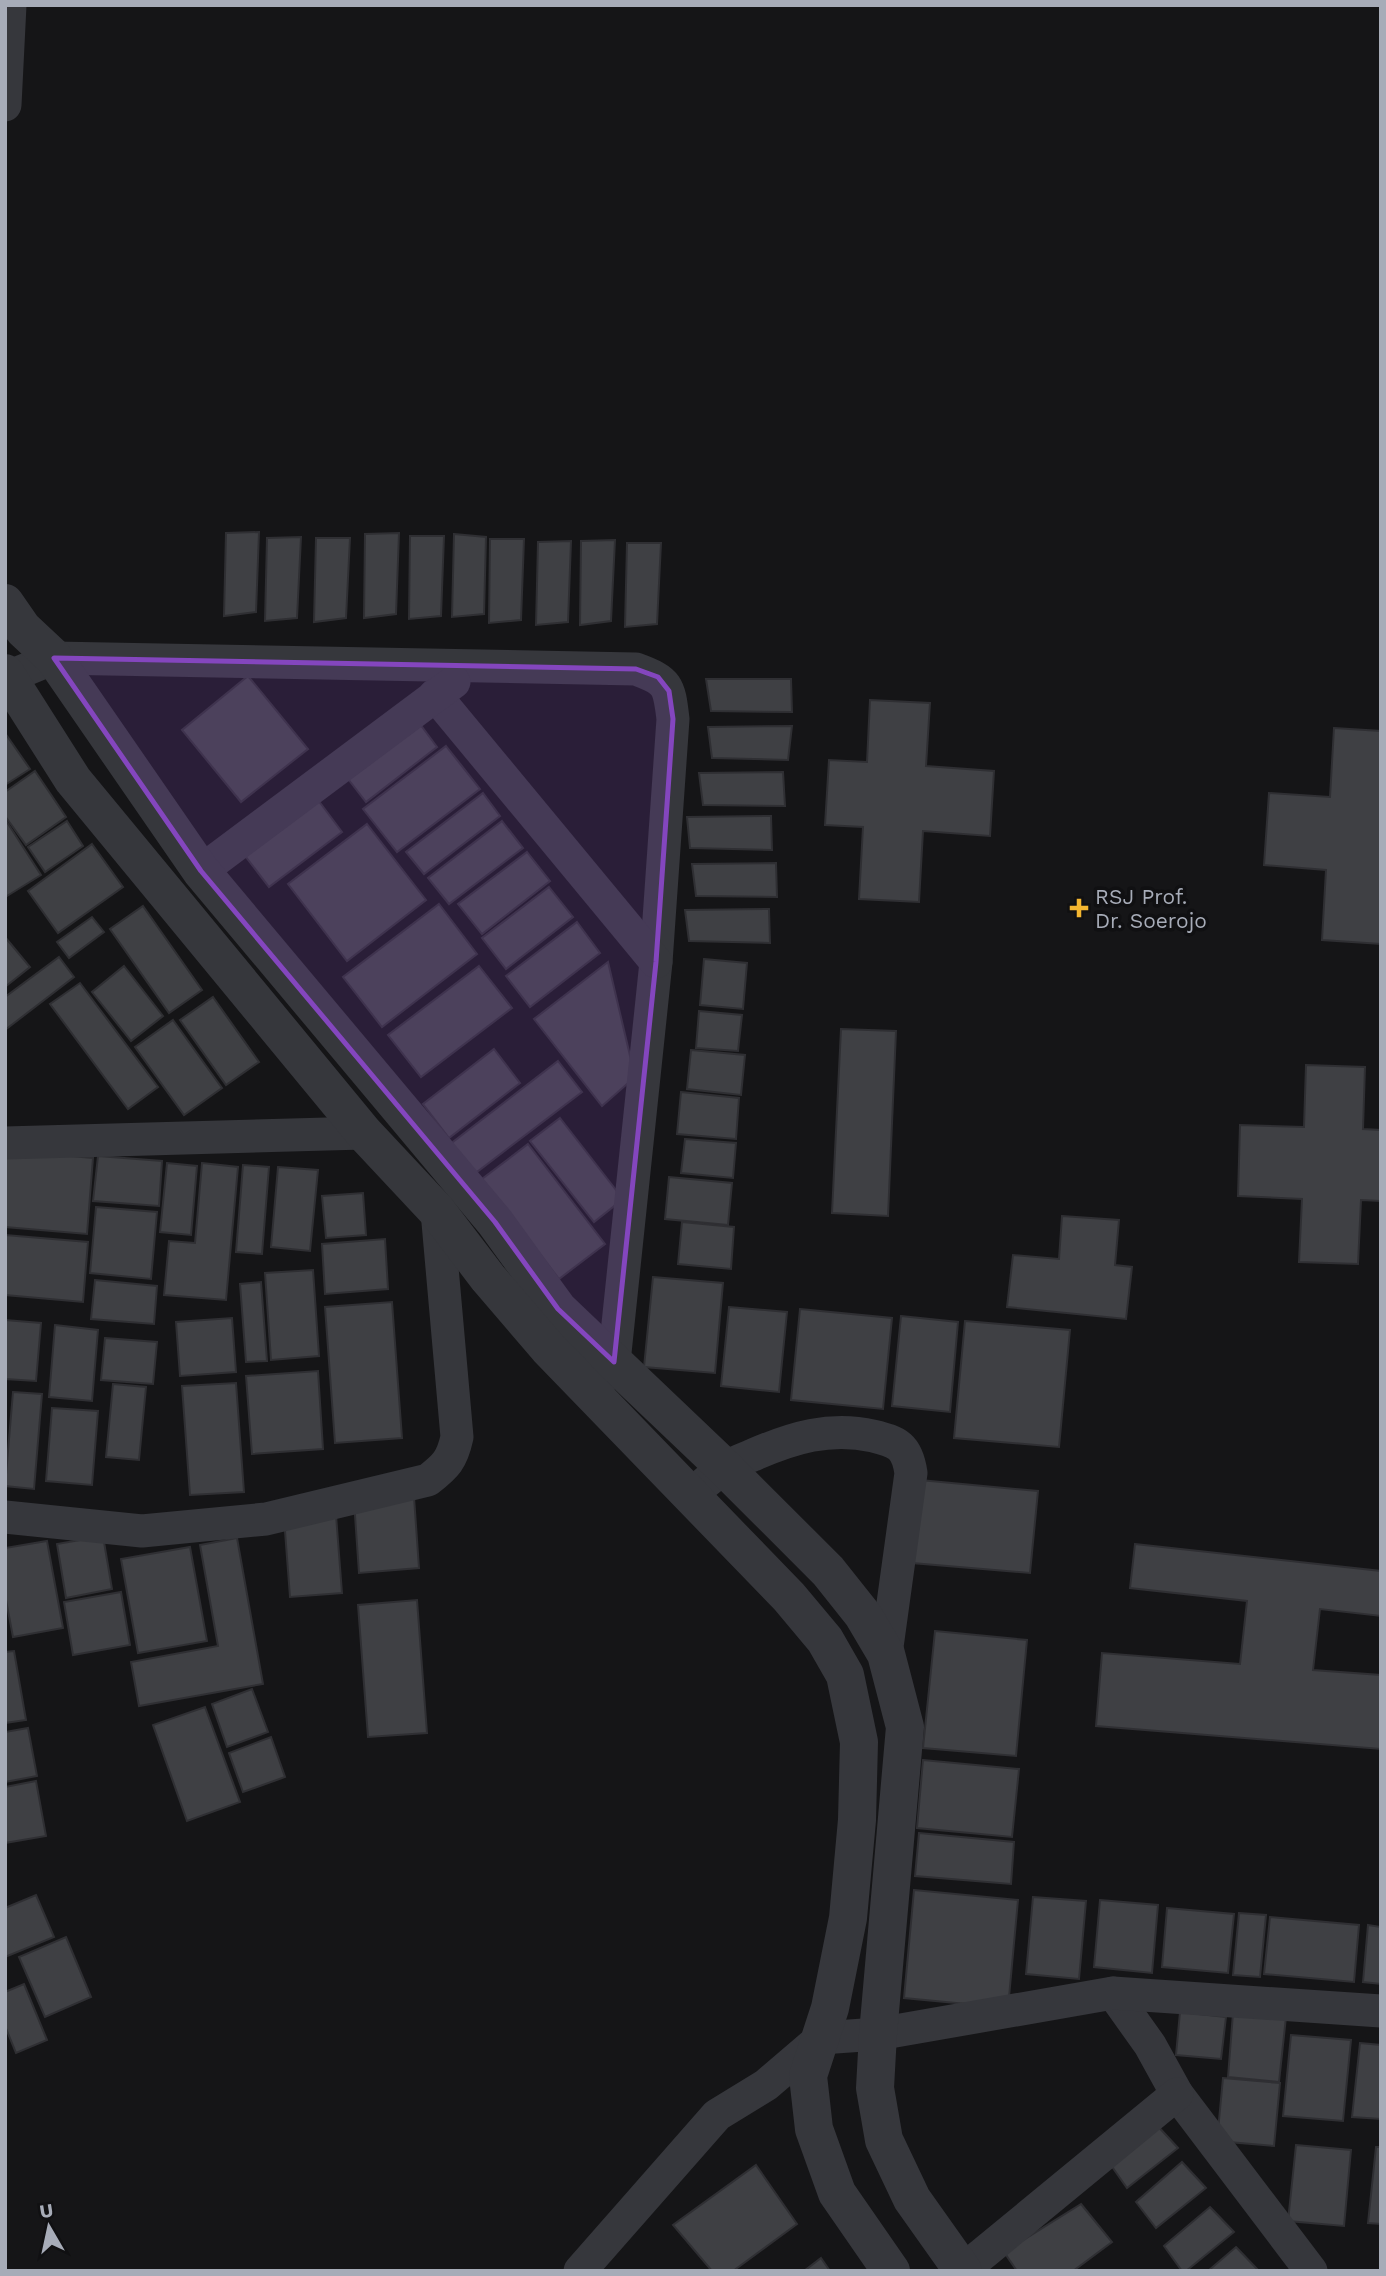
<svg xmlns="http://www.w3.org/2000/svg" width="1386" height="2276" viewBox="0 0 1386 2276" font-family="'Work Sans',sans-serif">
<style>
.building{fill:#3f4044;stroke:#2f2f33;stroke-width:2}
.lines{fill:none;stroke-linecap:round;stroke-linejoin:round}
.minor{stroke:#36373c;stroke-width:33}
.tertiary{stroke:#36373c;stroke-width:38}
.marked{fill:#8446be;fill-opacity:0.2;stroke:#8446be;stroke-width:5;stroke-linejoin:round}
.poi-dot{fill:#f4b630;stroke:#101012;stroke-width:2.5}
.labels{text-anchor:middle;dominant-baseline:central;stroke-width:7;stroke-linejoin:round;paint-order:stroke}
.poi-label{font-size:21px;fill:#a7acb8;stroke:#101012;text-anchor:start}
</style>
<rect width="100%" height="100%" fill="#151517"/>
<g class="building">
<polygon points="259,532 256,612 224,616 226,533"/>
<polygon points="399,533 396,614 364,618 365,534"/>
<polygon points="454,534 486,537 484,614 452,617"/>
<polygon points="410,536 444,536 441,616 409,619"/>
<polygon points="301,537 297,618 265,621 267,538"/>
<polygon points="316,538 350,538 346,618 314,622"/>
<polygon points="490,539 524,539 521,620 489,623"/>
<polygon points="615,540 611,621 580,625 581,541"/>
<polygon points="571,541 568,622 536,625 538,542"/>
<polygon points="627,543 661,543 657,624 625,627"/>
<polygon points="248,676 308,749 241,802 182,730"/>
<polygon points="706,679 791,679 792,712 711,711"/>
<polygon points="870,700 930,703 926,766 994,771 990,836 923,831 919,902 859,899 863,827 825,825 829,760 867,762"/>
<polygon points="417,720 437,747 366,802 345,775"/>
<polygon points="792,726 788,760 712,758 708,727"/>
<polygon points="1334,728 1381,731 1381,944 1322,940 1326,870 1264,865 1269,793 1330,797"/>
<polygon points="5,733 30,769 5,785"/>
<polygon points="446,746 480,789 397,852 363,809"/>
<polygon points="35,771 66,817 26,845 5,816 5,792"/>
<polygon points="783,772 785,806 703,805 699,773"/>
<polygon points="312,792 342,832 269,887 239,848"/>
<polygon points="483,793 500,816 424,874 406,852"/>
<polygon points="771,816 772,850 690,848 687,817"/>
<polygon points="5,819 41,875 7,896 5,893"/>
<polygon points="67,821 83,846 45,872 28,847"/>
<polygon points="502,821 523,848 449,904 428,878"/>
<polygon points="367,824 426,900 347,961 288,884"/>
<polygon points="92,844 123,887 58,933 28,891"/>
<polygon points="527,852 550,881 482,934 458,904"/>
<polygon points="776,863 777,897 696,896 692,864"/>
<polygon points="549,887 573,917 506,969 482,938"/>
<polygon points="439,904 477,954 382,1027 343,977"/>
<polygon points="143,906 202,990 169,1013 110,929"/>
<polygon points="769,909 770,943 689,941 685,910"/>
<polygon points="92,917 104,932 69,958 57,942"/>
<polygon points="577,922 600,953 530,1007 506,976"/>
<polygon points="5,937 30,967 5,987"/>
<polygon points="59,957 74,977 5,1030 5,997"/>
<polygon points="704,959 747,963 743,1009 700,1005"/>
<polygon points="608,962 635,1077 602,1106 534,1019"/>
<polygon points="124,966 163,1016 131,1041 92,992"/>
<polygon points="479,966 512,1008 421,1077 388,1035"/>
<polygon points="80,983 158,1087 128,1109 50,1004"/>
<polygon points="213,997 259,1062 226,1085 180,1020"/>
<polygon points="699,1011 742,1015 738,1051 696,1048"/>
<polygon points="173,1020 222,1088 184,1115 135,1047"/>
<polygon points="841,1029 896,1031 888,1216 832,1213"/>
<polygon points="494,1049 520,1083 449,1138 423,1104"/>
<polygon points="691,1050 745,1055 741,1095 687,1089"/>
<polygon points="558,1061 582,1092 473,1175 449,1145"/>
<polygon points="1306,1065 1365,1067 1363,1129 1381,1130 1381,1201 1361,1200 1358,1264 1299,1262 1302,1199 1238,1196 1240,1125 1304,1127"/>
<polygon points="681,1092 739,1098 736,1139 677,1134"/>
<polygon points="560,1118 623,1199 594,1222 530,1141"/>
<polygon points="685,1139 736,1143 733,1178 681,1173"/>
<polygon points="528,1144 605,1244 559,1279 482,1179"/>
<polygon points="5,1150 93,1158 87,1234 5,1227"/>
<polygon points="98,1156 162,1161 159,1206 93,1201"/>
<polygon points="167,1163 197,1166 191,1235 160,1232"/>
<polygon points="202,1163 238,1167 226,1300 164,1295 169,1241 195,1243"/>
<polygon points="243,1165 269,1167 262,1254 236,1252"/>
<polygon points="278,1167 318,1170 310,1251 271,1247"/>
<polygon points="669,1177 732,1183 728,1225 665,1219"/>
<polygon points="363,1193 366,1235 326,1238 322,1196"/>
<polygon points="96,1207 157,1212 151,1279 90,1273"/>
<polygon points="1062,1216 1119,1220 1115,1265 1132,1267 1126,1319 1007,1307 1013,1255 1059,1259"/>
<polygon points="682,1222 734,1227 731,1269 678,1264"/>
<polygon points="5,1235 88,1242 83,1302 5,1295"/>
<polygon points="385,1239 388,1289 325,1294 322,1244"/>
<polygon points="313,1270 319,1356 271,1360 265,1273"/>
<polygon points="653,1277 723,1283 715,1373 644,1367"/>
<polygon points="95,1280 157,1286 154,1324 91,1319"/>
<polygon points="261,1282 267,1361 246,1362 240,1284"/>
<polygon points="392,1302 402,1438 335,1443 325,1307"/>
<polygon points="729,1307 787,1312 779,1392 721,1386"/>
<polygon points="800,1309 892,1318 883,1409 791,1400"/>
<polygon points="901,1316 958,1322 950,1412 892,1406"/>
<polygon points="232,1318 236,1372 180,1376 176,1322"/>
<polygon points="5,1320 41,1323 36,1381 5,1379"/>
<polygon points="965,1321 1070,1330 1059,1447 954,1438"/>
<polygon points="55,1325 98,1330 92,1401 49,1397"/>
<polygon points="105,1338 157,1342 153,1384 101,1380"/>
<polygon points="318,1371 323,1449 252,1454 246,1376"/>
<polygon points="236,1383 244,1492 190,1495 182,1386"/>
<polygon points="113,1384 146,1387 139,1460 106,1457"/>
<polygon points="13,1392 42,1394 34,1489 5,1486"/>
<polygon points="52,1408 98,1411 92,1485 46,1481"/>
<polygon points="920,1480 1038,1491 1030,1573 912,1563"/>
<polygon points="414,1497 419,1568 359,1573 354,1501"/>
<polygon points="336,1515 342,1593 290,1597 284,1518"/>
<polygon points="103,1536 112,1589 66,1598 57,1544"/>
<polygon points="237,1538 263,1684 139,1706 131,1662 218,1646 200,1545"/>
<polygon points="47,1541 63,1628 13,1637 5,1595 5,1548"/>
<polygon points="1135,1544 1381,1571 1381,1616 1320,1609 1313,1670 1381,1675 1381,1749 1096,1726 1102,1653 1240,1664 1247,1601 1130,1588"/>
<polygon points="190,1547 207,1641 138,1653 121,1559"/>
<polygon points="121,1592 130,1645 73,1655 64,1602"/>
<polygon points="417,1600 427,1733 368,1737 358,1605"/>
<polygon points="935,1631 1027,1640 1016,1756 923,1748"/>
<polygon points="14,1651 26,1720 5,1723 5,1652"/>
<polygon points="252,1689 268,1732 227,1747 212,1704"/>
<polygon points="205,1707 240,1802 187,1821 153,1725"/>
<polygon points="28,1728 37,1776 5,1782 5,1732"/>
<polygon points="271,1737 285,1777 243,1792 229,1753"/>
<polygon points="923,1760 1019,1769 1012,1837 917,1828"/>
<polygon points="36,1781 46,1836 5,1843 5,1787"/>
<polygon points="919,1833 1014,1842 1011,1884 915,1876"/>
<polygon points="914,1890 1018,1900 1008,2008 904,1998"/>
<polygon points="36,1895 54,1937 5,1957 5,1908"/>
<polygon points="1033,1897 1086,1901 1079,1979 1026,1974"/>
<polygon points="1100,1900 1158,1905 1152,1973 1094,1967"/>
<polygon points="1167,1908 1234,1914 1228,1973 1162,1967"/>
<polygon points="1239,1913 1266,1915 1260,1977 1233,1975"/>
<polygon points="1270,1917 1359,1925 1354,1982 1264,1974"/>
<polygon points="1368,1925 1381,1927 1381,1984 1363,1982"/>
<polygon points="66,1937 91,1997 45,2017 19,1957"/>
<polygon points="24,1984 47,2040 16,2053 5,2026 5,1992"/>
<polygon points="1180,2012 1226,2017 1221,2059 1176,2055"/>
<polygon points="1233,2013 1286,2017 1279,2082 1228,2077"/>
<polygon points="1291,2035 1351,2040 1343,2121 1283,2116"/>
<polygon points="1360,2043 1381,2045 1381,2119 1352,2117"/>
<polygon points="1223,2078 1280,2083 1274,2146 1217,2141"/>
<polygon points="1154,2122 1178,2148 1127,2188 1108,2161"/>
<polygon points="1296,2145 1351,2150 1344,2226 1288,2221"/>
<polygon points="1376,2147 1381,2147 1381,2224 1368,2223"/>
<polygon points="1182,2162 1206,2188 1156,2228 1136,2202"/>
<polygon points="756,2165 797,2224 733,2271 712,2271 673,2225"/>
<polygon points="1081,2204 1112,2242 1073,2271 1017,2271 1004,2252"/>
<polygon points="1210,2207 1234,2232 1186,2271 1182,2271 1164,2246"/>
<polygon points="1236,2247 1259,2271 1208,2271"/>
<polygon points="821,2258 830,2271 804,2271"/>
</g>
<g class="lines">
<g class="minor">
<polyline points="5,105 10,5"/>
<path d="M 8,677 L 54,658 L 636,669 C 669,681 669,686 673,719 L 656,962 L 614,1362 L 601,1380"/>
<polyline points="435,695 656,962"/>
<polyline points="201,871 454,682"/>
<polyline points="5,1143 364,1133"/>
<path d="M 690,1495 C 701,1487 712,1476 723,1469 C 732,1463 743,1459 753,1455 C 792,1438 830,1426 873,1436 C 898,1442 907,1446 911,1473 L 886,1654"/>
<path d="M 5,1517 L 142,1531 L 266,1519 L 428,1480 C 446,1466 452,1460 457,1437 L 437,1211"/>
<polyline points="1113,1993 1150,2045 1177,2094 1311,2271"/>
<polyline points="963,2270 1177,2094"/>
<polyline points="580,2271 717,2115 766,2085 821,2038 878,2034 1113,1993 1381,2011"/>
</g>
<g class="tertiary">
<polyline points="5,603 23,629 54,658 201,871 495,1222 558,1309 725,1468 828,1571 863,1615 886,1654 905,1727 878,2034 875,2088 884,2140 912,2199 963,2271"/>
<polyline points="5,673 73,780 364,1133 437,1211 488,1278 548,1348 789,1597 825,1640 845,1675 859,1742 857,1820 848,1918 830,2008 808,2076 814,2129 837,2193 891,2271"/>
</g>
</g>
<path class="marked" d="M 54,658 L 636,669 L 658,677 L 669,691 L 673,719 L 656,962 L 614,1362 L 558,1309 L 495,1222 L 201,871 Z"/>
<path class="poi-dot" d="M1075.5 897.5h7v7h7v7h-7v7h-7v-7h-7v-7h7z"/>
<g class="labels">
<g class="poi-label">
<text x="1095" y="896">RSJ Prof.<tspan x="1095" dy="24">Dr. Soerojo</tspan></text>
</g>
</g>
<rect width="1386" height="2276" fill="none" stroke="#a7acb8" stroke-width="14"/>
<g transform="translate(49 2227) rotate(351)" stroke="#101012" stroke-width="5" paint-order="stroke">
<path d="M0-5L12 26L0 18L-12 26Z" fill="#a7acb8"/>
<text y="-10" font-size="19" font-weight="bold" text-anchor="middle" fill="#a7acb8">U</text>
</g>
</svg>
